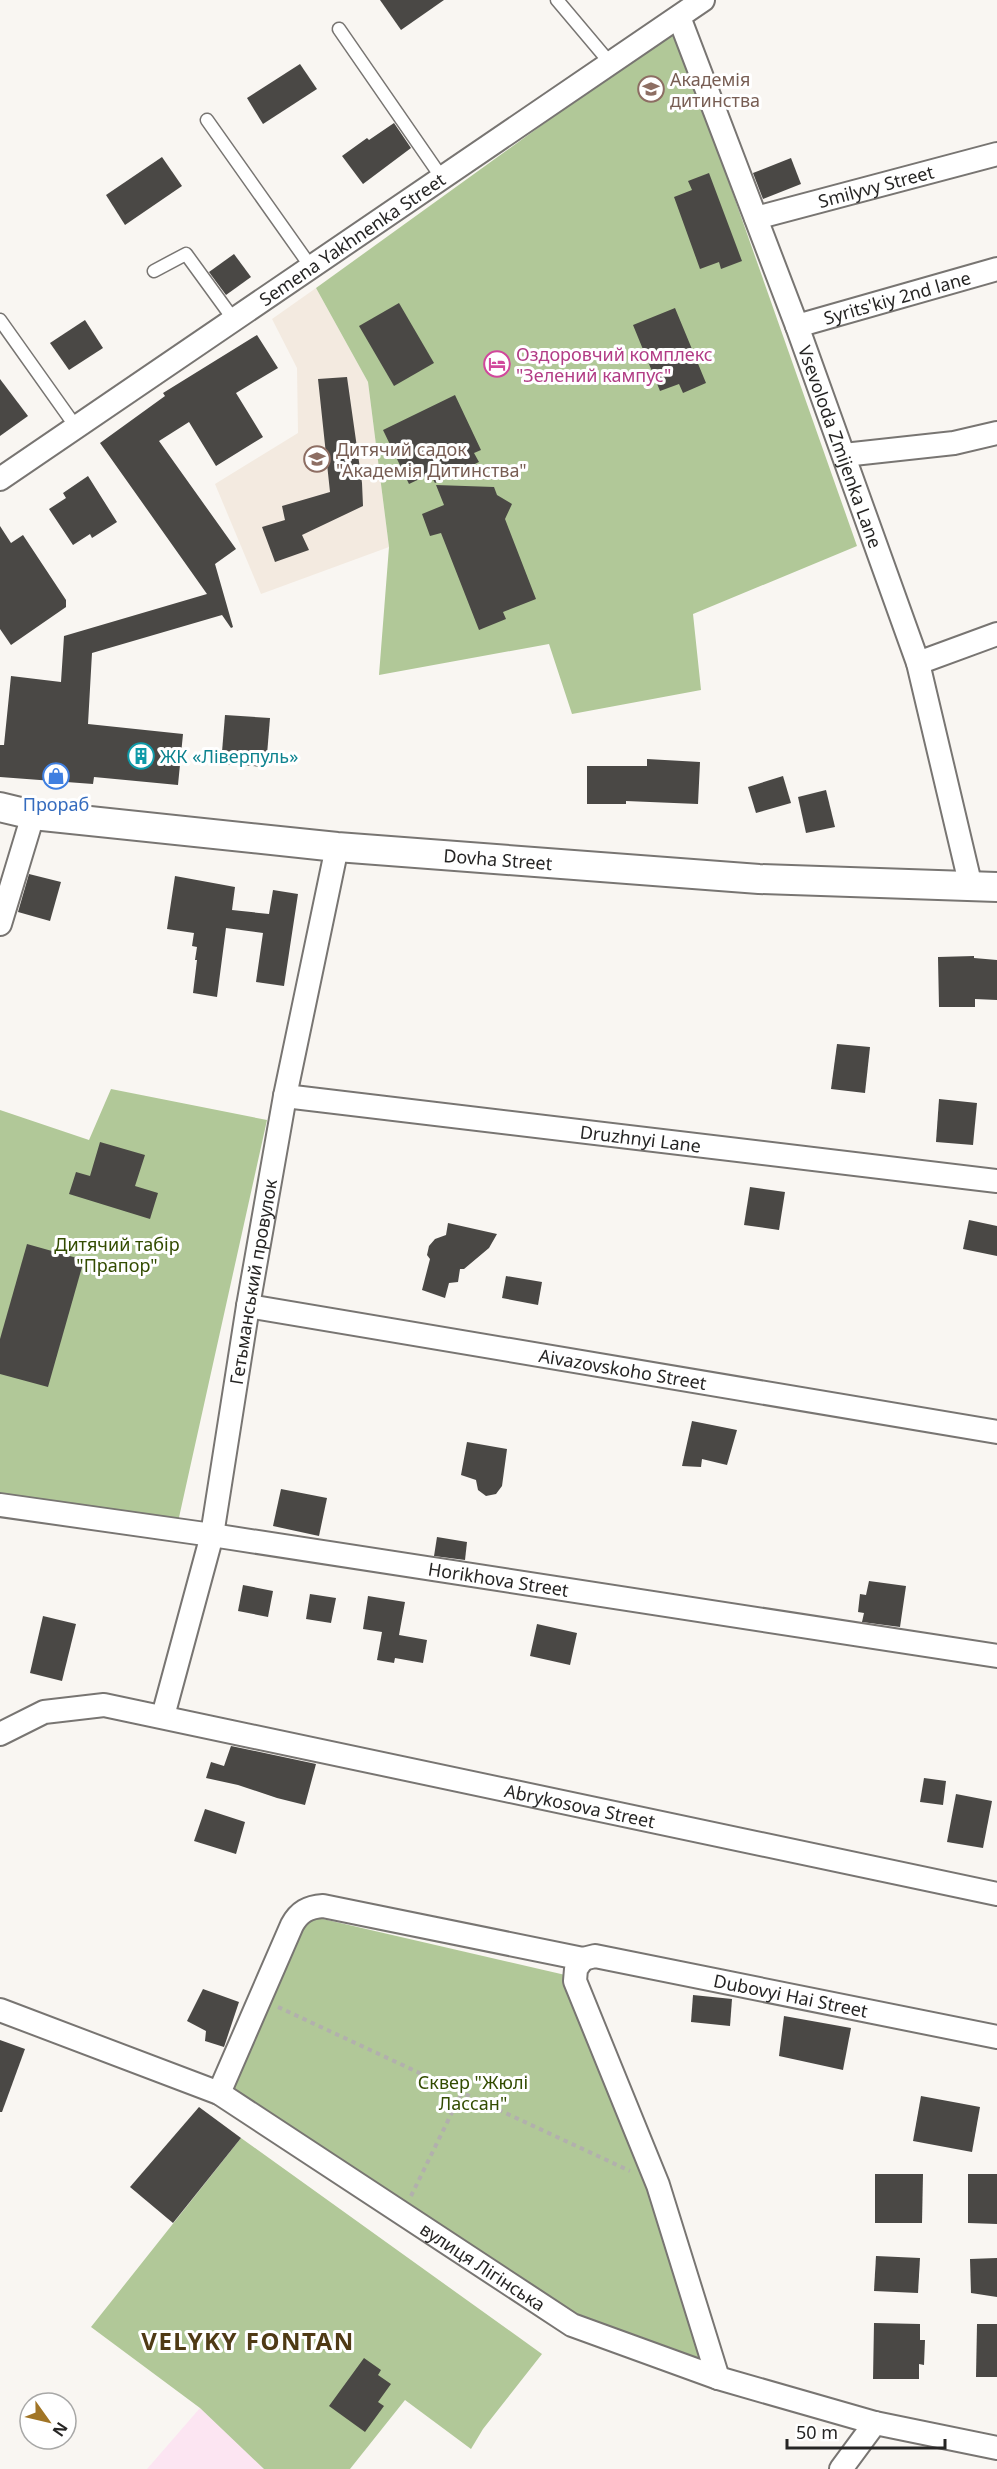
<svg xmlns="http://www.w3.org/2000/svg" width="997" height="2469" viewBox="0 0 997 2469" font-family="'Noto Sans',sans-serif">
<style>
.built{fill:#f3eae0}
.medical{fill:#fce5f2}
.forest{fill:#b1c898}
.building{fill:#4a4845}
.lines{fill:none;stroke-linecap:round;stroke-linejoin:round}
.service-casing{stroke:#787572;stroke-width:15}
.minor-casing{stroke:#787572;stroke-width:26}
.tertiary-casing{stroke:#787572;stroke-width:32}
.path{stroke:#b2b0ad;stroke-width:4;stroke-dasharray:4.5 4.5;stroke-linecap:butt}
.service{stroke:#fff;stroke-width:12}
.minor{stroke:#fff;stroke-width:22}
.tertiary{stroke:#fff;stroke-width:28}
.labels{text-anchor:middle;dominant-baseline:central;stroke-width:6;stroke-linejoin:round;paint-order:stroke}
.education-label{font-size:18px;fill:#785e54;stroke:#fff;text-anchor:start}
.street-label{font-size:18px;fill:#262524;stroke:#fff}
.hotel-label{font-size:18px;fill:#b23c85;stroke:#fff;text-anchor:start}
.culture-label{font-size:18px;fill:#0d838f;stroke:#fff;text-anchor:start}
.shop-label{font-size:18px;fill:#366cbe;stroke:#fff}
.park-label{font-size:18px;fill:#334c01;stroke:#fff}
.district-label{font-size:24px;font-weight:bold;letter-spacing:1.5px;fill:#4f3a15;stroke:#fff}
</style>
<rect width="100%" height="100%" fill="#f9f6f2"/>
<polygon class="built" points="316,288 368,382 389,547 261,594 215,484 298,433 297,368 272,319"/>
<polygon class="medical" points="200,2408 264,2469 147,2469"/>
<g class="forest">
<polygon points="675,29 857,546 693,614 701,690 572,714 549,644 379,675 389,547 368,382 316,288"/>
<polygon points="111,1089 267,1120 178,1522 0,1497 0,1110 89,1140"/>
<polygon points="297,1913 574,1977 719,2374 574,2320 230,2093"/>
<polygon points="241,2138 542,2354 483,2429 471,2449 405,2400 350,2469 264,2469 200,2408 91,2327"/>
</g>
<g class="building">
<polygon points="380,0 444,0 401,30"/>
<polygon points="300,64 317,89 263,124 247,98"/>
<polygon points="394,123 411,148 363,184 342,156 367,138 369,140"/>
<polygon points="162,157 182,186 125,225 106,195"/>
<polygon points="791,158 801,184 763,199 753,173"/>
<polygon points="709,173 742,261 721,269 719,262 700,269 674,197 692,190 688,181"/>
<polygon points="234,254 251,277 226,295 209,272"/>
<polygon points="399,303 434,363 394,386 359,326"/>
<polygon points="675,308 706,383 683,393 679,384 660,391 633,325"/>
<polygon points="85,320 103,348 69,370 50,343"/>
<polygon points="257,335 278,368 236,393 263,437 216,466 189,422 159,441 236,549 215,564 233,627 231,628 222,615 92,653 88,724 183,734 178,785 94,777 93,784 0,777 0,745 4,745 11,676 61,682 64,636 207,594 100,443 165,396 163,393"/>
<polygon points="347,377 362,483 363,506 302,535 309,550 275,562 262,527 285,520 282,506 330,492 318,379"/>
<polygon points="0,379 28,416 0,436"/>
<polygon points="455,395 481,450 474,453 479,462 435,483 430,474 409,484 383,430"/>
<polygon points="88,476 117,522 92,538 90,534 73,545 49,509 66,498 63,493"/>
<polygon points="436,485 494,487 497,495 512,504 505,519 536,599 503,612 506,619 479,630 441,533 430,536 422,514 444,505"/>
<polygon points="0,526 11,543 23,535 66,600 66,607 11,645 0,629"/>
<polygon points="225,715 270,718 266,767 221,764"/>
<polygon points="647,759 700,762 698,804 626,801 626,804 587,804 587,766 647,766"/>
<polygon points="783,776 791,803 756,813 748,787"/>
<polygon points="826,790 835,827 806,833 798,797"/>
<polygon points="29,874 61,882 50,921 18,912"/>
<polygon points="175,876 235,887 232,910 269,914 273,890 298,894 284,986 256,982 263,933 226,928 217,997 193,993 197,960 195,960 197,947 192,946 194,933 167,929"/>
<polygon points="974,956 974,958 997,960 997,1000 975,999 975,1007 939,1007 938,957"/>
<polygon points="837,1044 870,1047 865,1093 831,1089"/>
<polygon points="939,1099 977,1103 973,1145 936,1142"/>
<polygon points="100,1142 145,1155 135,1186 158,1193 150,1219 69,1194 76,1172 90,1176"/>
<polygon points="750,1187 785,1192 779,1230 744,1225"/>
<polygon points="969,1220 997,1226 997,1256 963,1249"/>
<polygon points="448,1223 497,1234 489,1248 464,1269 460,1269 458,1282 449,1283 445,1298 422,1290 430,1259 427,1255 429,1246 435,1239 446,1235"/>
<polygon points="27,1244 84,1260 48,1387 0,1374 0,1339"/>
<polygon points="506,1276 542,1282 538,1305 502,1298"/>
<polygon points="692,1421 737,1430 727,1465 702,1459 701,1467 682,1466"/>
<polygon points="467,1442 507,1449 502,1486 496,1494 486,1496 478,1490 476,1480 461,1475"/>
<polygon points="281,1489 327,1498 319,1536 273,1526"/>
<polygon points="437,1537 467,1542 465,1560 434,1556"/>
<polygon points="869,1581 906,1586 900,1627 862,1622 864,1613 858,1612 860,1594 866,1595"/>
<polygon points="243,1585 273,1591 268,1617 238,1611"/>
<polygon points="310,1594 336,1598 331,1623 306,1619"/>
<polygon points="368,1596 405,1602 399,1635 427,1640 423,1663 395,1658 394,1663 377,1660 382,1632 363,1629"/>
<polygon points="43,1616 76,1624 62,1681 30,1673"/>
<polygon points="537,1624 577,1633 570,1665 530,1656"/>
<polygon points="231,1746 316,1764 305,1805 277,1798 238,1785 206,1778 211,1762 224,1766"/>
<polygon points="924,1778 946,1781 943,1805 920,1802"/>
<polygon points="956,1794 992,1801 983,1848 947,1842"/>
<polygon points="205,1809 245,1822 236,1854 194,1841"/>
<polygon points="203,1989 239,2002 224,2047 205,2041 206,2031 187,2021"/>
<polygon points="693,1995 732,1999 730,2026 691,2022"/>
<polygon points="784,2016 851,2028 843,2070 779,2056"/>
<polygon points="0,2040 25,2049 2,2112 0,2112"/>
<polygon points="921,2096 980,2107 972,2152 913,2141"/>
<polygon points="199,2107 241,2138 173,2223 130,2187"/>
<polygon points="875,2174 923,2174 922,2223 875,2223"/>
<polygon points="968,2174 997,2174 997,2224 968,2223"/>
<polygon points="876,2256 920,2258 918,2293 874,2291"/>
<polygon points="997,2258 997,2297 971,2293 970,2259"/>
<polygon points="874,2323 920,2324 920,2340 925,2340 924,2365 919,2364 919,2379 873,2379"/>
<polygon points="977,2324 997,2324 997,2377 976,2377"/>
<polygon points="364,2358 381,2370 378,2375 391,2384 378,2402 384,2406 365,2432 329,2406"/>
</g>
<g class="lines">
<g class="service-casing">
<g id="service">
<polyline points="557,0 611,64"/>
<polyline points="339,29 442,178"/>
<polyline points="207,120 311,267"/>
<polyline points="154,271 186,254 234,320"/>
<polyline points="0,320 76,427"/>
</g>
</g>
<g class="minor-casing">
<g id="minor">
<path id="s1" d="M 679,17 L 797,326 L 918,663 L 971,887"/>
<path id="s2" d="M 756,218 L 997,154"/>
<path id="s3" d="M 797,326 L 997,269"/>
<polyline points="844,455 954,443 997,433"/>
<path id="s4" d="M 0,479 L 703,0"/>
<polyline points="918,663 997,634"/>
<polyline points="0,924 33,815"/>
<path id="s5" d="M 285,1096 L 997,1181"/>
<path id="s6" d="M 248,1306 L 997,1432"/>
<path id="s7" d="M 0,1505 L 212,1535 L 997,1656"/>
<path id="s8" d="M 163,1716 L 212,1535 L 248,1306 L 285,1096 L 337,847"/>
<path id="s9" d="M 0,1734 L 44,1712 L 104,1705 L 997,1894"/>
<polyline points="583,1959 576,1969 575,1981 658,2185 718,2378"/>
<path id="s10" d="M 583,1959 L 595,1956 L 997,2037"/>
<path id="s11" d="M 0,2010 L 219,2093 L 572,2325 L 718,2378 L 875,2423 L 997,2448"/>
<path d="M 219,2093 L 292,1925 C 299,1912 308,1907 323,1906 L 583,1959"/>
<polyline points="841,2469 875,2423"/>
</g>
</g>
<g class="tertiary-casing">
<g id="tertiary">
<path id="s12" d="M 0,807 L 33,815 L 337,847 L 759,879 L 997,887"/>
</g>
</g>
<g class="path">
<polyline points="278,2007 630,2171"/>
<polyline points="411,2196 462,2092"/>
</g>
<use href="#service" class="service"/>
<use href="#minor" class="minor"/>
<use href="#tertiary" class="tertiary"/>
</g>
<defs>
<g id="school-ring" transform="scale(1.35)"><circle r="9.5" fill="#fff" stroke="#8d6e63" stroke-width="1.5"/><path d="M0-5L7-2L0 1L-7-2ZM-4 1L0 2.5L4 1V4Q0 6-4 4Z" fill="#8d6e63"/></g>
<g id="hotel-ring" transform="scale(1.35)"><circle r="9.5" fill="#fff" stroke="#d1479c" stroke-width="1.5"/><path d="M-6-4.5h1.5V1H6V5H4.5V3h-9V5H-6ZM-4 0a1.8 1.8 0 1 1 3.6 0ZM.5 0V-2.5h3Q6-2.5 6 0Z" fill="#d1479c"/></g>
<g id="building-ring" transform="scale(1.35)"><circle r="9.5" fill="#fff" stroke="#0f9aa8" stroke-width="1.5"/><path d="M-4-6H4V6H1V3H-1V6H-4ZM-2.5-4.3h1.7v1.8h-1.7ZM.8-4.3h1.7v1.8H.8ZM-2.5-1h1.7V.8h-1.7ZM.8-1h1.7V.8H.8Z" fill="#0f9aa8"/></g>
<g id="shop-ring" transform="scale(1.35)"><circle r="9.5" fill="#fff" stroke="#3f7fe0" stroke-width="1.5"/><path d="M-5-2.5h2.3a2.7 3.5 0 0 1 5.4 0H5L5.5 6h-11ZM-1.5-2.5h3a1.5 2.3 0 0 0-3 0Z" fill="#3f7fe0"/></g>
</defs>
<g fill-rule="evenodd">
<use href="#school-ring" x="651" y="89"/>
<use href="#hotel-ring" x="497" y="364"/>
<use href="#school-ring" x="317" y="459"/>
<use href="#building-ring" x="141" y="756"/>
<use href="#shop-ring" x="56" y="776"/>
</g>
<g class="labels">
<g class="education-label">
<text x="670" y="79">Академія<tspan x="670" dy="21">дитинства</tspan></text>
<text x="336" y="449">Дитячий садок<tspan x="336" dy="21">"Академія Дитинства"</tspan></text>
</g>
<g class="street-label">
<text stroke="none"><textPath href="#s2" startOffset="124">Smilyvy Street</textPath></text>
<text stroke="none"><textPath href="#s4" startOffset="426">Semena Yakhnenka Street</textPath></text>
<text stroke="none"><textPath href="#s3" startOffset="104">Syrits'kiy 2nd lane</textPath></text>
<text stroke="none"><textPath href="#s1" startOffset="459">Vsevoloda Zmijenka Lane</textPath></text>
<text stroke="none"><textPath href="#s12" startOffset="501">Dovha Street</textPath></text>
<text stroke="none"><textPath href="#s5" startOffset="358">Druzhnyi Lane</textPath></text>
<text stroke="none"><textPath href="#s8" startOffset="444">Гетьманський провулок</textPath></text>
<text stroke="none"><textPath href="#s6" startOffset="380">Aivazovskoho Street</textPath></text>
<text stroke="none"><textPath href="#s7" startOffset="504">Horikhova Street</textPath></text>
<text stroke="none"><textPath href="#s9" startOffset="596">Abrykosova Street</textPath></text>
<text stroke="none"><textPath href="#s10" startOffset="212">Dubovyi Hai Street</textPath></text>
<text stroke="none"><textPath href="#s11" startOffset="550">вулиця Лігінська</textPath></text>
</g>
<g class="hotel-label">
<text x="516" y="354">Оздоровчий комплекс<tspan x="516" dy="21">"Зелений кампус"</tspan></text>
</g>
<g class="culture-label">
<text x="160" y="756">ЖК «Ліверпуль»</text>
</g>
<g class="shop-label">
<text x="56" y="804">Прораб</text>
</g>
<g class="park-label">
<text x="117" y="1244">Дитячий табір<tspan x="117" dy="21">"Прапор"</tspan></text>
<text x="473" y="2082">Сквер "Жюлі<tspan x="473" dy="21">Лассан"</tspan></text>
</g>
<g class="district-label">
<text x="248" y="2340">VELYKY FONTAN</text>
</g>
</g>
<g transform="translate(48 2421) rotate(124)"><circle r="28" fill="#ffffff" stroke="#a8a8a7" stroke-width="1.5"/>
<path d="M0-4.5L10 22L0 15L-10 22Z" fill="#a17526"/>
<text y="-9" font-size="16" font-weight="bold" text-anchor="middle" fill="#262524">N</text>
</g>
<path d="M787 2439v9h158v-9" fill="none" stroke="#262524" stroke-width="3"/>
<text x="796" y="2439" font-size="18" fill="#262524" stroke="#ffffff" stroke-width="4.5" paint-order="stroke">50 m</text>
</svg>
